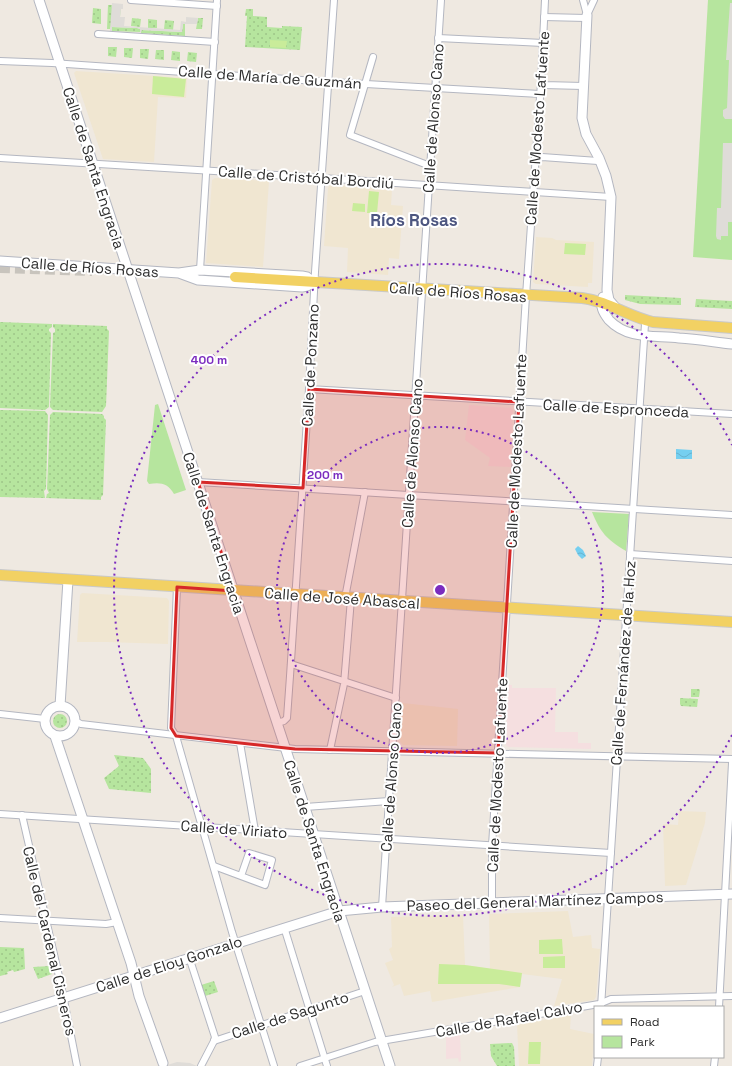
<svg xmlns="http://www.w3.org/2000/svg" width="732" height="1066" viewBox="0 0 732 1066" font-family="'Space Grotesk',sans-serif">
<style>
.education{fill:#f0e6d1}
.medical{fill:#f5dfe0}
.grass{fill:url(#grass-dots)}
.park{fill:#b6e59e}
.pitch{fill:#c9ec9a}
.plaza{fill:#dfdcd8}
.water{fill:url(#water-waves)}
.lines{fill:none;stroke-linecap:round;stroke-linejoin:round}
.primary-tunnel{stroke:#c8c4bd;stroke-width:10;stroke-dasharray:10 5;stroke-linecap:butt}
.street-casing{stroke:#b4b7c1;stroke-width:8}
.secondary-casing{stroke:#b4b7c1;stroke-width:11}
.primary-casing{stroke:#c9c9c9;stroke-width:12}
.street{stroke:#fff;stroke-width:6}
.secondary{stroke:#fff;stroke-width:9}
.primary{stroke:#f2d163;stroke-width:10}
.marked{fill:#d62828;fill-opacity:0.2;stroke:#d62828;stroke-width:3;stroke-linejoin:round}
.ring{fill:none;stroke:#7b2cbf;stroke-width:2;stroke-dasharray:2 4}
.labels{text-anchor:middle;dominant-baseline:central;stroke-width:4;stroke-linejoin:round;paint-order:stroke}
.street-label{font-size:15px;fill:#2e2e2e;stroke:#fff}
.quarter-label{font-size:17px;font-weight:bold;fill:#4d5680;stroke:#fff}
.centre{fill:#7b2cbf;stroke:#fff;stroke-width:2}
.ring-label{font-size:12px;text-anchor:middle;font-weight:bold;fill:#7b2cbf;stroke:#fff;stroke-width:4;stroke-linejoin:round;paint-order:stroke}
</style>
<defs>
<pattern id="grass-dots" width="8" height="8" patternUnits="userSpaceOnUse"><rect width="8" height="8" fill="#b6e59e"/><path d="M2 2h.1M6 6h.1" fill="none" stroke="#9dc588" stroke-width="1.8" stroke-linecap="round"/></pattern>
<pattern id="water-waves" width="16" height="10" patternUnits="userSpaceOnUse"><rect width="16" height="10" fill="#75cff0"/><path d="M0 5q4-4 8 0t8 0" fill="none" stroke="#66b2ce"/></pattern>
</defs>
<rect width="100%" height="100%" fill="#efe9e1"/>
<g class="education">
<polygon points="76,71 187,78 186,98 158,97 154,162 103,159 74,73"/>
<polygon points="215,178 269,181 263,267 206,263 212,180"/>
<polygon points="330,185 392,189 391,205 403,206 399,259 389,258 388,275 347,272 348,248 324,246 328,188"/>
<polygon points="536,237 552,238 556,240 594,242 592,283 588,283 588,287 536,284 533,282"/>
<polygon points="82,593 167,598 169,601 168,644 107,642 77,642 80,595"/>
<polygon points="402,703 458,709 457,746 403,745 400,742"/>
<polygon points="679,811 706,812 705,823 686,885 665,886 663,824 678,825"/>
<polygon points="568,911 573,937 591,935 592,948 600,949 596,997 594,1000 554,1006 562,979 522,974 520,987 432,1002 430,991 404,996 400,984 392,987 394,985 385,963 393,960 389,949 392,947 391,917 463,915 465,965 490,969 489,914"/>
<polygon points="571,1015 570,1029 594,1034 592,1066 519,1066 517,1025"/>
</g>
<g class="medical">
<polygon points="469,405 511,408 513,410 510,467 488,466 490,458 465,440"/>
<polygon points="508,685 512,685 512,688 556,688 555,732 578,732 578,743 591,743 591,749 508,747 506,745"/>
<polygon points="460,1034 461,1061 459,1062 458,1058 446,1059 446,1037"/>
</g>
<g class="grass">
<polygon points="108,5 121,5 120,17 125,17 111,26 110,29 107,29"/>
<polygon points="93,8 101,9 101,24 92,23"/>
<polygon points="246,9 253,9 253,16 267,17 267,27 282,28 282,26 302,27 300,50 245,47 247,16 245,16"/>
<polygon points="132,18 141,19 140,27 131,26"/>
<polygon points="198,18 203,18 202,29 196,29"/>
<polygon points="148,19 157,20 157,28 148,28"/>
<polygon points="165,20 174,21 173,30 164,29"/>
<polygon points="183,24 185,24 185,36 141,33 141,30 182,32"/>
<polygon points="112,27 137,28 140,29 140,32 112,31"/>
<polygon points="108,47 117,47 116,57 108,56"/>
<polygon points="124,48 133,48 132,58 124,57"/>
<polygon points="140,49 149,49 148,59 140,58"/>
<polygon points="156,50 164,50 164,60 155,59"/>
<polygon points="172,51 180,52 180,61 171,60"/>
<polygon points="188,52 197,53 196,62 187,61"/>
<polygon points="625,295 681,298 681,305 640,304 625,300"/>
<polygon points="696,299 732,301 732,309 695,307"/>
<polygon points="0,322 52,324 52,327 49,329 49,331 51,333 49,407 45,410 0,408"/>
<polygon points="53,324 107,326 107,329 109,331 106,406 102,412 53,410 50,407 53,333 55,332 55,329 53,327"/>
<polygon points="0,410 45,411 48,415 46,489 44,491 45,498 0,497"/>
<polygon points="53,412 102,414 104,416 104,418 106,420 103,495 101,497 101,500 46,498 47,494 49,493 47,489 50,415"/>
<polygon points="691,689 699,689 700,690 699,697 691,697"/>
<polygon points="680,698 698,699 697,707 681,706 680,704"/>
<circle cx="60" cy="721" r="7"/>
<polygon points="114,755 143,758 151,769 151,793 109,789 104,778 119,766"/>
<polygon points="0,947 24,948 25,969 14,972 13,970 7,972 8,974 0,976"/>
<polygon points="50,966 52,974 38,979 33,967"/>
<polygon points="214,981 218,992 205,996 201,985"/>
<polygon points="512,1043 514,1047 515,1066 497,1066 491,1056 490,1044"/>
</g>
<g class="park">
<polygon points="708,0 732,0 732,260 693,257"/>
<path d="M 158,404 L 186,490 L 174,494 C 168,483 160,482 149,484 L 147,481 L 155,405 Z"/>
<path d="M 592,512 L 629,514 L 626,551 C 607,540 600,532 592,512 Z"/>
</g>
<g class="pitch">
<polygon points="270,40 287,41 286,48 270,47"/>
<polygon points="153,76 186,79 184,97 152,94"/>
<polygon points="369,191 379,192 377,213 367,213"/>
<polygon points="353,203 365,204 365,212 352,211"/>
<polygon points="565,243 586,244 585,255 564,254"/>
<polygon points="562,939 563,954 539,954 539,940"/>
<polygon points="565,956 565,968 543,968 543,957"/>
<polygon points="439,964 465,965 522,973 520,987 499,984 438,984"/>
<polygon points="529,1042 541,1042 540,1064 528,1064"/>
</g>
<g class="plaza">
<polygon points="112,3 123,4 123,9 121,9 120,17 125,17 124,26 180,30 181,21 186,22 186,17 198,18 197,24 183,24 182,32 142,30 141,32 140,32 140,29 137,28 112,27 112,31 110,31"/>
<polygon points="730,3 732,3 732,119 725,119 723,116 723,110 727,108 729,60 726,60"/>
<polygon points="723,143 732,143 732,222 728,222 728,236 721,236 721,240 717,239 716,236 717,208 721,208"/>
<polygon points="177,1062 190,1063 197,1066 164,1066"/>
</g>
<g class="water">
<polygon points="676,449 692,450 692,459 676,459"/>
<polygon points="578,546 583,550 586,556 582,559 578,555 575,549"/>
</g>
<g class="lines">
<g class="primary-tunnel">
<polyline points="0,268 92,271"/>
<polyline points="189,275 235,277"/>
</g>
<g class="street-casing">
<g id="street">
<polyline points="131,0 217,6"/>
<polyline points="583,0 587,15"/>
<polyline points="587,15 594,0"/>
<polyline points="544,17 586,18"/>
<polyline points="98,34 215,42"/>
<polyline points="438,38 543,43"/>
<polyline points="373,57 350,135 430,166"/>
<polyline points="0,61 52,63 331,82 540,94"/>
<polyline points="541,83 544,85 583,86"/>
<polyline points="0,158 214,171 611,197"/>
<polyline points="535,158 542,157 598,161 600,160"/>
<polyline points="200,270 217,0"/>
<polyline points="309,389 732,414"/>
<polyline points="198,482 732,515"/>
<polyline points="630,554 732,561"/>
<polyline points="177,587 171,728 176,736 232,932 274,1066"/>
<polyline points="345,598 365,492"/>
<polyline points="291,664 396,698"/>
<polyline points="0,714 45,719"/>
<polyline points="75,721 81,724 295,749 732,759"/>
<polyline points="277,723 284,721 287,718 290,676 309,389 315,272 334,0"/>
<polyline points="240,743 255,831"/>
<polyline points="330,750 344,684 351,599"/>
<polyline points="305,807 389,801"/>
<polyline points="0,814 611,853"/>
<polyline points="22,815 61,985 77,1066"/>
<polyline points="214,866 265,885 272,860 249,853 241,876"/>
<polyline points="492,902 492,846 526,296 541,83 545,0"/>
<polyline points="382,907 441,0"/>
<polyline points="0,918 106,924 117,922"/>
<polyline points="284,927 327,1066"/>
<polyline points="189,957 215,1037 214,1041"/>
<polyline points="601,1007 645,324 644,320"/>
<polyline points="719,1007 732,763"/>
<polyline points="214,1041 365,991"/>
<polyline points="201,1066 214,1041"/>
<polyline points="300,1066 375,1042 599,1004 611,999 732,996"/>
<polyline points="597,1066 598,1057"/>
<polyline points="714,1066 715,1057"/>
</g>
</g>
<g class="secondary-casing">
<g id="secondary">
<polyline points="39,0 390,1066"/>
<polyline points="587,15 582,118 586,134 599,158 606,176 611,197 607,290 609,300 615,307"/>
<polyline points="0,261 179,273 198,280 302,287 307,286 314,282 307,277 302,276 200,270 179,273"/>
<path d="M 603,297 C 600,307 603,312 609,320 C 628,340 655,335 679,338 C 697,339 714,342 732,344"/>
<polyline points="60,706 68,580"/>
<circle cx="60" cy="721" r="15"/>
<polyline points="55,736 131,963 139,996 163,1063"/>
<polyline points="0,1018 339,911 382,907 732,894"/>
</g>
</g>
<g class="primary-casing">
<g id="primary">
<path d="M 235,277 L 582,298 C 608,301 629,317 653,322 L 732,328"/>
<polyline points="0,575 732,622"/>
</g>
</g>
<use href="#street" class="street"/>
<use href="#secondary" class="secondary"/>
<use href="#primary" class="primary"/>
</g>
<path class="marked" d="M 309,389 L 519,402 L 498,753 L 295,749 L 176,736 L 171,728 L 177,587 L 234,591 L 198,482 L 303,488 Z"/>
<g class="ring">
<circle cx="440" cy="590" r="163"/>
<path d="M732 735A326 326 0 1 1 732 445"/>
</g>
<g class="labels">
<g class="street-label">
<text transform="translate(270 77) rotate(4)">Calle de María de Guzmán</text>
<text transform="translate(433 118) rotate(-86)">Calle de Alonso Cano</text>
<text transform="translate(537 128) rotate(-86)">Calle de Modesto Lafuente</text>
<text transform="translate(94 168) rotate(72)">Calle de Santa Engracia</text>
<text transform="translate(306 177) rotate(4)">Calle de Cristóbal Bordiú</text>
<text transform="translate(90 267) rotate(4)">Calle de Ríos Rosas</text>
<text transform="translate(458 292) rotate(4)">Calle de Ríos Rosas</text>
<text transform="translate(310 365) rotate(-87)">Calle de Ponzano</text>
<text transform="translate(616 408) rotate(3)">Calle de Espronceda</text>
<text transform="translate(516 451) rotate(-87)">Calle de Modesto Lafuente</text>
<text transform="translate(412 453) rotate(-86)">Calle de Alonso Cano</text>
<text transform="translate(214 533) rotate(72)">Calle de Santa Engracia</text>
<text transform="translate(342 598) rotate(4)">Calle de José Abascal</text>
<text transform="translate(623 663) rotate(-86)">Calle de Fernández de la Hoz</text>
<text transform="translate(497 775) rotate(-87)">Calle de Modesto Lafuente</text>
<text transform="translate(391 777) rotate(-86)">Calle de Alonso Cano</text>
<text transform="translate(234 829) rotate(4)">Calle de Viriato</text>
<text transform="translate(315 841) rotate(72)">Calle de Santa Engracia</text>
<text transform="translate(535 901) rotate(-2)">Paseo del General Martínez Campos</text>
<text transform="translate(50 941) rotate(77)">Calle del Cardenal Cisneros</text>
<text transform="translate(169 964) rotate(-18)">Calle de Eloy Gonzalo</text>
<text transform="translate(290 1015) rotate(-18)">Calle de Sagunto</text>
<text transform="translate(509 1019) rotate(-10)">Calle de Rafael Calvo</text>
</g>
<g class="quarter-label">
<text x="414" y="220">Ríos Rosas</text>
</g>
</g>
<circle cx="440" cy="590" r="6" class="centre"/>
<g class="ring-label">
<text x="209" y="364">400 m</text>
<text x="325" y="479">200 m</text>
</g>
<rect x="594" y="1006" width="130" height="52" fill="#ffffff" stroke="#ababab"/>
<rect x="602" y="1019" width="20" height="6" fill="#f2d163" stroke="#ababab"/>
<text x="630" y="1026" font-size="12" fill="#2e2e2e">Road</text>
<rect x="602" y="1036" width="20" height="12" fill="#b6e59e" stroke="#ababab"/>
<text x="630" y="1046" font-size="12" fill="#2e2e2e">Park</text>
</svg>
